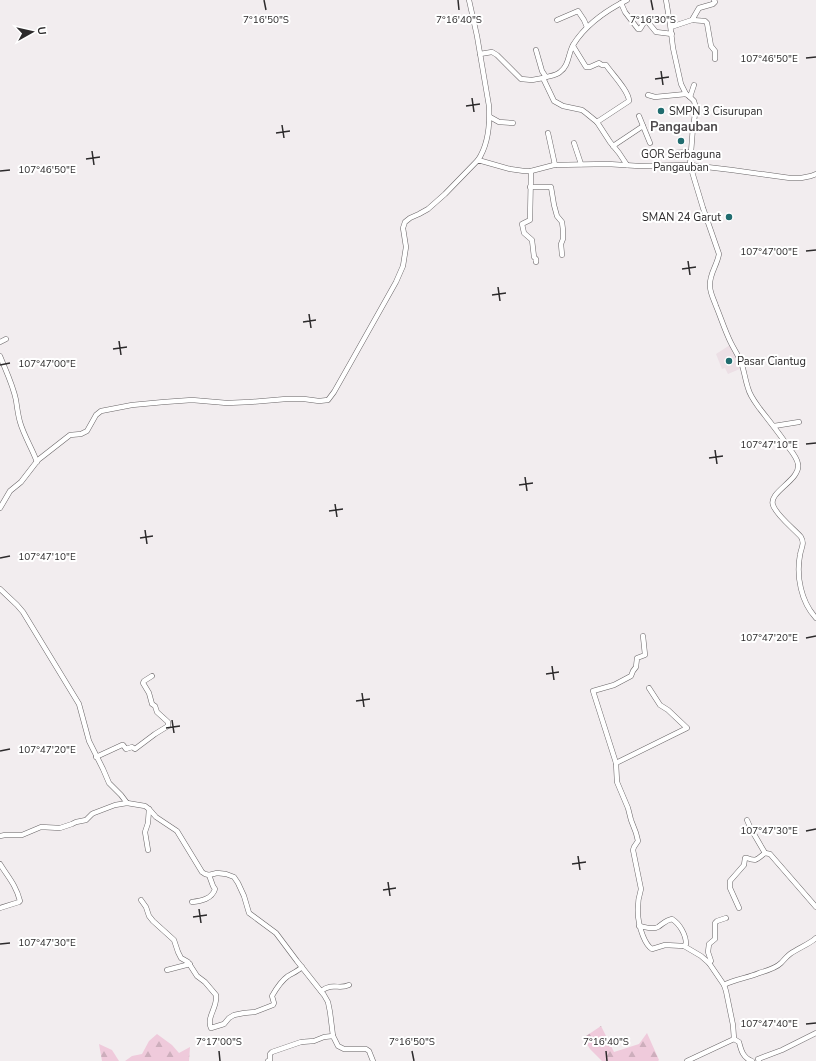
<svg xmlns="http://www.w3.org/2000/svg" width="816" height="1061" viewBox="0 0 816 1061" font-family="'Nunito Sans',sans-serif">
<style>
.built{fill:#ecdfe5}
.forest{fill:url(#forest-firs)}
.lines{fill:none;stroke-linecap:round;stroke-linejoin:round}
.minor-casing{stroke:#696567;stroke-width:5.5}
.minor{stroke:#fff;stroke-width:4.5}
.ticks{fill:none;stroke:#2d2b2c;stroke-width:1.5}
.poi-dot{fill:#206c6f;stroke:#fff;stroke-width:1.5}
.labels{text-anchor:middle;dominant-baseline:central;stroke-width:4;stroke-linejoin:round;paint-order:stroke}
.poi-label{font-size:11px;fill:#2d2b2c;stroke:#fff;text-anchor:start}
.quarter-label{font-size:13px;font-weight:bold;fill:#504c4e;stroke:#fff}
.ticks-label{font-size:10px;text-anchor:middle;fill:#2d2b2c;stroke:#fff;stroke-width:4;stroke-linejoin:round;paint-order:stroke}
</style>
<defs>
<pattern id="forest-firs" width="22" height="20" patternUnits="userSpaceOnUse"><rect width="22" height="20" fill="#efcadb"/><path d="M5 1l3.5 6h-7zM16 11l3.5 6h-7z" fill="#cdaebc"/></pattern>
</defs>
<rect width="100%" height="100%" fill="#f2edef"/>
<polygon class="built" points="730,345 742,368 728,374 725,368 722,369 716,354"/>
<g class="forest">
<polygon points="601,1026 614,1052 639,1044 647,1033 659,1060 658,1061 602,1061 590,1049 583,1038"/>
<polygon points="157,1034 172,1045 179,1053 190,1047 189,1061 125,1061 132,1056 142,1054 149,1041"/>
<polygon points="99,1044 112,1050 119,1061 102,1061"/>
</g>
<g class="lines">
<g class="minor-casing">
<g id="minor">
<path d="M 469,0 L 477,36 L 489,106 C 490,124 488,145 478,160"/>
<path d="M 627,0 C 605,11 586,24 573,45 C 568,54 569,66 560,72 C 556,76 548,76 543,78 L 554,101 L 563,106 L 582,110 L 586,113 L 597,122 L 610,142 L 619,153 L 627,165"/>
<path d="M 666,0 L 670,24 L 673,48 L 681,84 L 686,94 L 690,97 L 694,101 L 696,108 L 693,127 L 690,165 L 703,208 L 719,254 C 717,266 709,274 710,286 C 710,293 714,300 716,306 C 721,318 725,331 731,343 C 734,349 738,355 741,362 C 744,370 745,379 748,388 C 750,396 755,402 760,409 C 770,422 780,434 789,448 C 793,453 797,458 798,464 C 801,480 768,492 773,505 C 776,515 794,529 801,537 C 805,544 801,548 800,555 C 796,576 801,602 816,618"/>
<polyline points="621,3 625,12 638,29 640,29 645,21 647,21 656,32 672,34"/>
<polyline points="557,20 578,11 584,20 587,27"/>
<polyline points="692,20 705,21 707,23 711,46 715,51 715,59"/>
<polyline points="671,27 692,20 699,8 713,4 715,2 714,0"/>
<path d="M 573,46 L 586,67 L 590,67 L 599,63 L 602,65 L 606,65 C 612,74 629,91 629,101 L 597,122"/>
<polyline points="536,50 542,71 546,77"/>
<polyline points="480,54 492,52 497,55 521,79 532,80 543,78"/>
<polyline points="648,95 655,97 686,94"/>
<polyline points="690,97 694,85"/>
<polyline points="639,116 650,143"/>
<polyline points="490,117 499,122 513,123"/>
<polyline points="548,133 555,165"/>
<polyline points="574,143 581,164"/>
<polyline points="613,146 643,126"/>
<polyline points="670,153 691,152"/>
<polyline points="531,171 530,220 522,224 524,233 532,240 534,257 536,259 536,262"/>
<polyline points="530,187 551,187 554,205 557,216 562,222 563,230 563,239 561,244 562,255"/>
<polyline points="0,342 6,339"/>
<path d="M 0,356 C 6,371 13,385 16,400 C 17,407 18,415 20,422 C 24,436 32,448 37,462"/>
<polyline points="774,426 799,422"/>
<polyline points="0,508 10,491 21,482 38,460 70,435 81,434 87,431 96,415 101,411 132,405 164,402 192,400 227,403 250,402 286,399 304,399 319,401 328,400 334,392 351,362 396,282 403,266 406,247 403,228 405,222 410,218 419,214 428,209 445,194 478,160 510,169 524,171 531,171 554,165 608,164 639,166 690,165 732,170 790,178 801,178 811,176 816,174"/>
<polyline points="0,589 17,605 23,612 79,704 89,741 103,769 109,783 121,795 127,803 145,806 149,809 156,817 177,831 202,872 205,874 209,875 217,873 226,874 234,877 238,883 244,896 249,913 276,933 297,961 324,995 328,1002 330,1012 333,1036 338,1046 344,1049 366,1049 369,1051 373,1061"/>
<path d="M 643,636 L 645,655 L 637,658 L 636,667 L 633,671 L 631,676 L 614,685 L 593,691 L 616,763 L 617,782 L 628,808 L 631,820 L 636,833 L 638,841 L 634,847 L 633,850 L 641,889 C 636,905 637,921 643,936 C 645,941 647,946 652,949 L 665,945 L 684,946 L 701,956 L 709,963 L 724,985 L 726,991 L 733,1025 L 734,1039"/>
<polyline points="96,757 122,745 123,745 126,749 132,747 135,749 155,734 168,726 168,722 157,712 155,706 152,704 149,693 143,683 144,681 152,676"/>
<polyline points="616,763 687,728 668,710 660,705 649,688"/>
<polyline points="747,820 751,829 765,853"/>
<polyline points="0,836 5,835 22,835 41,827 60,828 72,824 76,822 86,820 92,814 94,813 115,805 127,803"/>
<polyline points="148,850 145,832 148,823 149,809"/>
<path d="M 0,864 C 8,877 16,885 20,901 L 19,902 L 0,908"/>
<path d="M 141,900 L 146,907 L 149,916 L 153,921 L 174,940 L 178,952 L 181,958 L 188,962 L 197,976 L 205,982 L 216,995 C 218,1007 206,1017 211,1028 L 224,1024 L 229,1018 L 234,1015 L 244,1013 L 255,1012 L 273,1005 L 274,1003 L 272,996 C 276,989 281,981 288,976 C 293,973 298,971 302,967"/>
<path d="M 192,902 C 201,901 212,899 215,889 L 213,886 L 209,875"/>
<path d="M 739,908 L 730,888 L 730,881 L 744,865 L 745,858 L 747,858 C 757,862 757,859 765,853 L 770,854 L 816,907"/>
<path d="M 639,926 C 645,927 653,930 658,927 C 664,923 666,920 672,919 C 680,924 686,935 686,944 L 684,946"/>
<polyline points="709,963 711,961 708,952 709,944 715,939 715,923 717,921 726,918"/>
<polyline points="167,970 190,964"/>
<path d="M 724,985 C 735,979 748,978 759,973 C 766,971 776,968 781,963 C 784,960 786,957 790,954 C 798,948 808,945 816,938"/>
<path d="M 321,991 C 334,982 338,990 349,985"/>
<polyline points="268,1061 270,1060 270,1054 272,1052 301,1042 314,1041 324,1037 333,1036"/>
<path d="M 687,1061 L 734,1039 L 739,1042 C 741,1050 743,1058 752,1061"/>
<polyline points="759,1061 758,1059 782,1050 816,1033"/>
</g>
</g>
<use href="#minor" class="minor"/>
</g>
<path class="ticks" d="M 264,0 L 266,10M 458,0 L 459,10M 651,0 L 653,10M 806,58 L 816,57M 661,71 L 663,85M 655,79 L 669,77M 472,98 L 474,112M 466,106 L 480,104M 282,125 L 284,138M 276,133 L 290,131M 92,151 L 94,165M 86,159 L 100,157M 0,171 L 10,170M 806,251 L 816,250M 688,261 L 690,275M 682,269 L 696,267M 498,287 L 500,301M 492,295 L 506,293M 309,314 L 311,328M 303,322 L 316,320M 119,341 L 121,355M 113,349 L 127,347M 0,365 L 10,363M 806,444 L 816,443M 715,450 L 717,464M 709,458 L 723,456M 525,477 L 527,491M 519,485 L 533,483M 335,504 L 337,517M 329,511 L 343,509M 145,530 L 147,544M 140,538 L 153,536M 0,558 L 10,556M 806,638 L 816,636M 552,666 L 554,680M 546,674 L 559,672M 362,693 L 364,707M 356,701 L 370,699M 172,720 L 174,733M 166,728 L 180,726M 0,751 L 10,749M 806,831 L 816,829M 578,856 L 580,870M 572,864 L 586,862M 388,882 L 390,896M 383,890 L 396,888M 199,909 L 201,923M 193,917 L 207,915M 0,944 L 10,943M 806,1024 L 816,1023M 219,1051 L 220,1061M 412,1051 L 414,1061M 606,1051 L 607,1061"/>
<g class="poi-dot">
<circle cx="661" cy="111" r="4"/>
<circle cx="681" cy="141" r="4"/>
<circle cx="729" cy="217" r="4"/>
<circle cx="729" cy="361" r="4"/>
</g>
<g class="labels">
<g class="poi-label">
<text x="669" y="111">SMPN 3 Cisurupan</text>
<text x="681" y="154" text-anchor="middle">GOR Serbaguna<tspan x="681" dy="13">Pangauban</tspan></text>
<text x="721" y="217" text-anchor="end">SMAN 24 Garut</text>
<text x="737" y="361">Pasar Ciantug</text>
</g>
<g class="quarter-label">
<text x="684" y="127">Pangauban</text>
</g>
</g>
<g class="ticks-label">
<text x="266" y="23">7°16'50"S</text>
<text x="459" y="23">7°16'40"S</text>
<text x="653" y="23">7°16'30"S</text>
<text x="769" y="62">107°46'50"E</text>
<text x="47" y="173">107°46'50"E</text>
<text x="769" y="255">107°47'00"E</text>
<text x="47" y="367">107°47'00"E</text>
<text x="769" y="448">107°47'10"E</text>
<text x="47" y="560">107°47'10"E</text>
<text x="769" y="641">107°47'20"E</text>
<text x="47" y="753">107°47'20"E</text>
<text x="769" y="834">107°47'30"E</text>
<text x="47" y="946">107°47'30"E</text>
<text x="769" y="1027">107°47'40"E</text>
<text x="219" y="1045">7°17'00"S</text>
<text x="412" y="1045">7°16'50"S</text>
<text x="606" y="1045">7°16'40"S</text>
</g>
<g transform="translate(32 32) rotate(82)" stroke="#ffffff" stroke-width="3" paint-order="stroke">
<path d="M0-3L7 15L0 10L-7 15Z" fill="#2d2b2c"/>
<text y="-6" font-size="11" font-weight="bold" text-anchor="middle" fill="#2d2b2c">U</text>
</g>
</svg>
